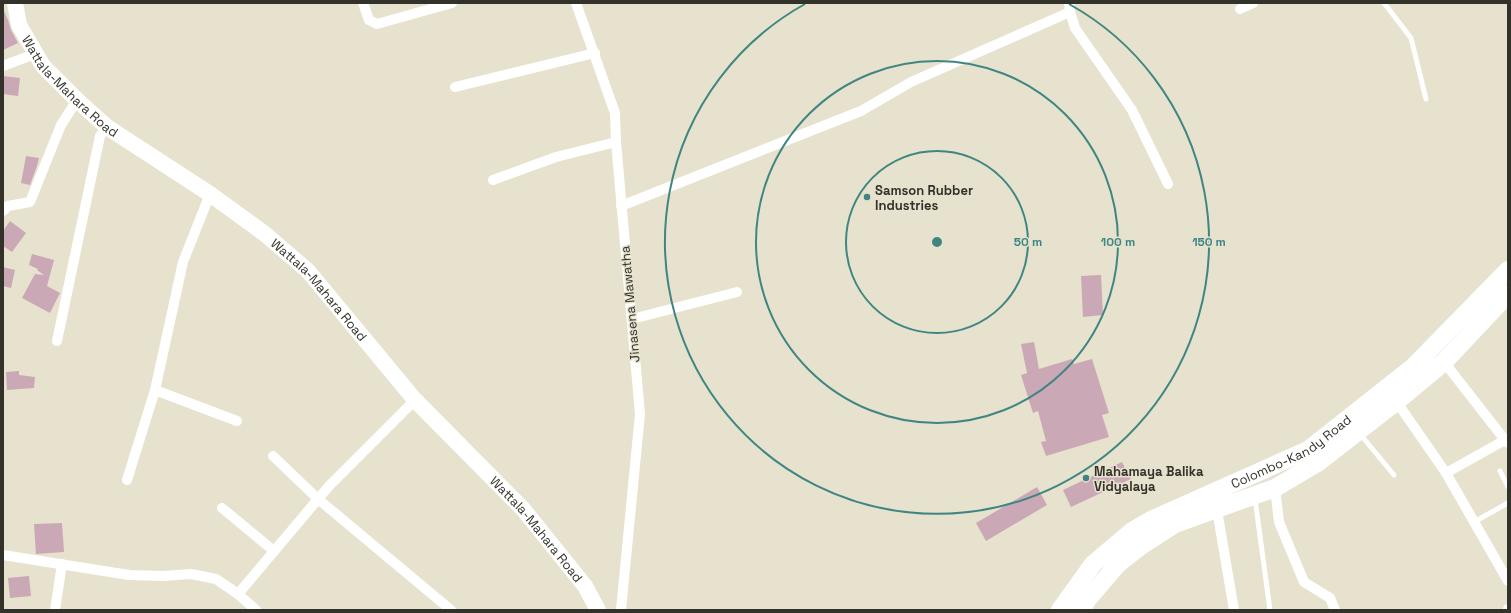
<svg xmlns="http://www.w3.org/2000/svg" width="1511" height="613" viewBox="0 0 1511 613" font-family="'Space Grotesk',sans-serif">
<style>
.building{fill:#cba8b5}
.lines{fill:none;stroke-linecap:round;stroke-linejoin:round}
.lane{stroke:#fff;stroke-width:5}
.street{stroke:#fff;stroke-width:10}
.primary{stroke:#fff;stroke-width:16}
.highway{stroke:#fff;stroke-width:18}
.ring{fill:none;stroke:#3f8682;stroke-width:2}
.poi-dot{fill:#3f8682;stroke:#e6e2ce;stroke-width:1.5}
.labels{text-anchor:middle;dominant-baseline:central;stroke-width:3;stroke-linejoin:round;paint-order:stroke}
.street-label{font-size:13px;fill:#33322a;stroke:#e6e2ce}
.poi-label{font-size:13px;font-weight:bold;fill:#33322a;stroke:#e6e2ce;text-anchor:start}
.centre{fill:#3f8682;stroke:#e6e2ce;stroke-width:2}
.ring-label{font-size:12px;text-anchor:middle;font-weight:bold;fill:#3f8682;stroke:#e6e2ce;stroke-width:3;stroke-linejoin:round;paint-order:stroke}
</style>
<rect width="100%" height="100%" fill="#e6e2ce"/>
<g class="building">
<polygon points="3,9 8,20 11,30 18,43 3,50"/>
<polygon points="3,76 20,78 18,96 3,94"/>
<polygon points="26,156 39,158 37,166 30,185 21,183"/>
<polygon points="10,221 26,233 12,252 3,246 3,231"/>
<polygon points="32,254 54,260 47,286 60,293 50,313 22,298 35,274 44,275 37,270 38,269 29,265"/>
<polygon points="3,267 15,270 11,288 3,286"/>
<polygon points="1101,275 1103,315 1083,317 1081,276"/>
<polygon points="1034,342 1039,369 1072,359 1074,364 1092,359 1109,413 1102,415 1109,437 1046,456 1041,442 1046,441 1038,411 1033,413 1021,375 1027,373 1021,344"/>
<polygon points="19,371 19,375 35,377 34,388 7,390 6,372"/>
<polygon points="1122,462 1131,479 1071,507 1063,490"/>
<polygon points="1037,487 1047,505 986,541 976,523"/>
<polygon points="62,523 64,552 36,554 34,524"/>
<polygon points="29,576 31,596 10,598 8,578"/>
</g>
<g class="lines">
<g class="lane">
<polyline points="1384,3 1411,38 1426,99"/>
<polyline points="1360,434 1394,475"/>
<polyline points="1500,471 1508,487"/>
<polyline points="1255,499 1270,610"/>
<polyline points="1474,522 1508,503"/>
</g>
<g class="street">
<polyline points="363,3 369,20 377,24 452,3"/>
<polyline points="576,3 615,113 616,142 640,414 621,610"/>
<polyline points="1069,3 1070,12 1075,28 1132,110 1168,184"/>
<polyline points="1240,9 1253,3"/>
<polyline points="3,66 37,53"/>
<polyline points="455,87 595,53"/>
<polyline points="493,180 556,157 616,142"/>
<polyline points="621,206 861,111 911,82 1070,12"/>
<polyline points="3,211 8,206 30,202 61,125 77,100"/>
<polyline points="632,319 737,292"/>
<polyline points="57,341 100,136 107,127"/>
<polyline points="1444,362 1505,440"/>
<polyline points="155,390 237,421"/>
<polyline points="1394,398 1446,473 1508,581"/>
<polyline points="273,456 318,499 451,610"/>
<polyline points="1446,473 1505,440 1508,443"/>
<polyline points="127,480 155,390 183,262 210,194"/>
<polyline points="1275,488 1279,522 1304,582 1330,598 1335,610"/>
<polyline points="222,508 274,551"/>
<polyline points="1217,510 1234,610"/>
<polyline points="3,555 129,575 163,576 191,574 216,579 238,594 256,610"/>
<polyline points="238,594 329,486 415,400"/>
<polyline points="55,610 62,564"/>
<polyline points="1508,610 1508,609"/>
</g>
<path class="primary" id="s1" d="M 15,3 L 19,25 L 43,66 L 77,100 L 107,127 L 210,194 L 265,234 L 308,271 L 415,400 L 523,509 L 585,586 L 598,610"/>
<g class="highway">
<path id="s2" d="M 1060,610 L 1093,564 L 1132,531 L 1151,520 L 1308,450 L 1413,367 L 1508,270"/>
<polyline points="1081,610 1088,599 1118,564 1141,546 1175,524 1275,488 1319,462 1396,402 1444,362 1508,294"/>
</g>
</g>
<g class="ring">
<circle cx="937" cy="242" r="91"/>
<circle cx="937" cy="242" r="181"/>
<path d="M1069 4A272 272 0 1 1 805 4"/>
</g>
<g class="poi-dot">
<circle cx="867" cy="197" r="4"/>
<circle cx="1086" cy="478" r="4"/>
</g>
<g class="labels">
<g class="street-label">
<text stroke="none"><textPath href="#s1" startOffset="103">Wattala-Mahara Road</textPath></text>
<text stroke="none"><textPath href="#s1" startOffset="427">Wattala-Mahara Road</textPath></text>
<text transform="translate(630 304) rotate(-95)">Jinasena Mawatha</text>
<text stroke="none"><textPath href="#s2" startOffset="286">Colombo-Kandy Road</textPath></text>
<text stroke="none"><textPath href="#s1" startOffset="751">Wattala-Mahara Road</textPath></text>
</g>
<g class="poi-label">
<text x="875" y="190">Samson Rubber<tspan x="875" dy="15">Industries</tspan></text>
<text x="1094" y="471">Mahamaya Balika<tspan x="1094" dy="15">Vidyalaya</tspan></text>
</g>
</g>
<circle cx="937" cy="242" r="6" class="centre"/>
<g class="ring-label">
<text x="1028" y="246">50 m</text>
<text x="1118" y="246">100 m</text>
<text x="1209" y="246">150 m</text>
</g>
<rect width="1511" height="613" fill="none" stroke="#33322a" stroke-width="8"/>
</svg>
